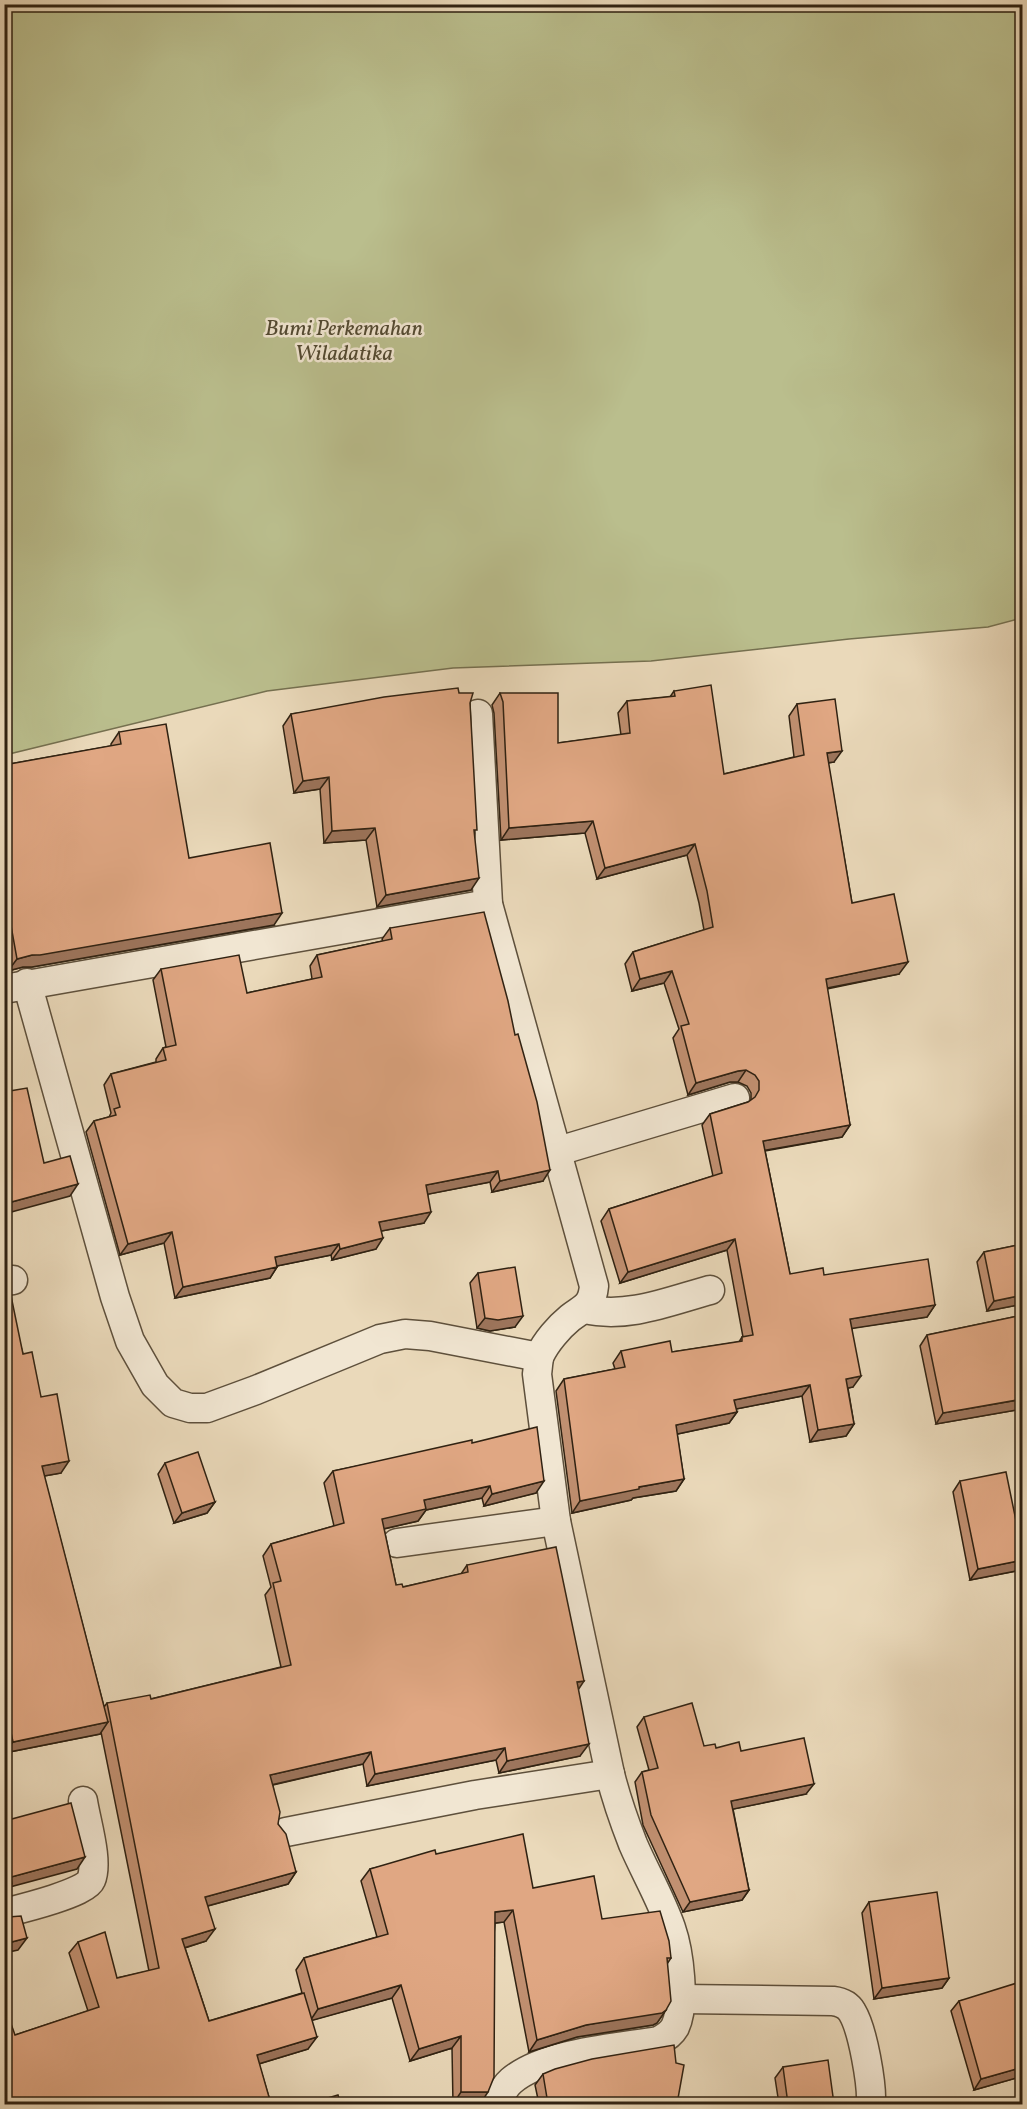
<svg xmlns="http://www.w3.org/2000/svg" width="1027" height="2109" viewBox="0 0 1027 2109" font-family="Vollkorn,serif">
<style>
.green{fill:#babe8d;stroke:#757050;stroke-width:1.5}
.lines{fill:none;stroke-linecap:round;stroke-linejoin:round}
.street-casing{stroke:#5e503c;stroke-width:31}
.street{stroke:#f1e6d2;stroke-width:28}
.wall{fill:#c19071;stroke:#302212;stroke-width:1.5}
.shaded-wall{fill:#9d755c;stroke:#302212;stroke-width:1.5}
.building{fill:#e0a783;stroke:#302212;stroke-width:1.5}
.labels{text-anchor:middle;dominant-baseline:central;stroke-width:5;stroke-linejoin:round;paint-order:stroke}
.park-label{font-size:22px;font-style:italic;fill:#524931;stroke:#f1e6d2}
</style>
<rect width="100%" height="100%" fill="#ead9ba"/>
<filter id="stains"><feTurbulence type="fractalNoise" baseFrequency=".00333" numOctaves="4"/><feColorMatrix values="0 0 0 0 .2 0 0 0 0 .09 0 0 0 0 .02 0 0 0 .5 -.17"/></filter>
<radialGradient id="worn" r=".72"><stop offset=".6" stop-color="#630" stop-opacity="0"/><stop offset="1" stop-color="#630" stop-opacity=".3"/></radialGradient>
<polygon class="green" points="4,5 1022,5 1022,618 988,627 849,639 651,661 453,668 267,691 5,755"/>
<g class="lines">
<g class="street-casing">
<g id="street">
<path d="M 478,714 L 488,904 L 594,1286 C 592,1307 584,1307 570,1318 C 559,1327 546,1342 540,1355 C 538,1360 538,1368 537,1374 L 556,1521 L 610,1774 C 616,1798 624,1821 633,1844 C 645,1872 661,1899 671,1928 C 679,1951 686,2004 675,2027 C 671,2034 665,2038 658,2041 C 615,2048 544,2053 511,2081 C 504,2087 500,2096 496,2104"/>
<polyline points="27,983 115,1297 130,1341 155,1385 173,1403 190,1408 207,1408 256,1390 380,1339 405,1334 430,1336 539,1357"/>
<polyline points="4,989 488,904"/>
<polyline points="555,1152 735,1098"/>
<polyline points="4,1281 13,1280"/>
<path d="M 585,1309 C 627,1319 670,1301 710,1290"/>
<polyline points="397,1543 556,1521"/>
<polyline points="286,1832 475,1795 610,1774"/>
<path d="M 4,1913 C 20,1909 86,1893 91,1880 C 99,1862 86,1821 83,1801"/>
<path d="M 681,1999 L 833,2001 C 841,2002 848,2005 852,2012 C 863,2030 872,2084 871,2104"/>
</g>
</g>
<use href="#street" class="street"/>
</g>
<g class="wall">
<polygon points="674,691 724,774 794,757 789,716 797,704 834,762 828,763 852,903 899,974 827,989 850,1125 842,1137 765,1151 790,1274 824,1275 935,1305 927,1317 852,1328 853,1387 848,1388 854,1424 846,1436 810,1442 802,1396 736,1409 737,1412 729,1423 677,1434 684,1479 676,1491 633,1498 631,1500 572,1513 556,1391 564,1379 615,1369 613,1363 621,1351 672,1352 739,1342 742,1337 743,1337 727,1250 620,1283 601,1221 609,1209 713,1176 702,1125 710,1114 748,1102 751,1100 751,1093 747,1086 738,1082 730,1082 688,1095 673,1038 679,1029 664,983 632,991 625,964 633,952 704,930 699,903 687,855 597,879 585,833 501,840 494,713 492,705 500,693 558,743 621,735 618,713 627,701 670,697"/>
<polygon points="459,693 470,703 475,833 471,890 377,907 366,840 324,843 320,789 294,793 283,726 291,714"/>
<polygon points="119,732 189,858 274,925 32,967 23,967 8,971 4,948 4,765 111,746 111,744"/>
<polygon points="390,928 543,1181 492,1192 490,1182 428,1194 424,1223 381,1231 376,1249 332,1260 331,1255 277,1266 277,1267 270,1278 175,1298 164,1243 120,1255 86,1132 94,1121 109,1117 111,1113 104,1085 111,1074 156,1062 156,1059 163,1048 166,1047 153,980 161,969 247,993 312,979 310,966 317,955 383,941 382,939"/>
<polygon points="1023,1244 1023,1304 987,1311 977,1262 984,1252"/>
<polygon points="478,1273 515,1327 490,1331 477,1328 470,1283"/>
<polygon points="4,1284 23,1354 41,1397 61,1473 44,1476 104,1707 107,1703 151,1699 281,1667 265,1595 271,1587 263,1556 271,1544 334,1526 324,1483 333,1471 472,1443 536,1493 484,1506 482,1498 426,1510 418,1521 384,1529 396,1585 403,1587 461,1574 467,1565 578,1690 580,1756 499,1773 496,1760 367,1786 363,1764 273,1785 278,1824 296,1872 288,1884 208,1906 206,1941 185,1948 209,2021 302,1993 296,1970 304,1958 377,1937 361,1881 370,1869 436,1854 533,1888 602,1919 671,1958 667,1964 666,2010 657,2023 653,2025 577,2037 529,2052 504,1922 495,1923 480,2104 453,2104 452,2048 410,2061 392,1998 312,2020 308,2049 259,2064 271,2104 4,2104 15,2035 88,2011 69,1953 78,1942 117,1978 149,1971 101,1732 100,1734 4,1753"/>
<polygon points="1023,1315 1023,1409 936,1424 920,1346 927,1335"/>
<polygon points="165,1463 215,1502 207,1513 174,1523 158,1474"/>
<polygon points="960,1481 1023,1555 1023,1561 1016,1571 970,1580 953,1492"/>
<polygon points="644,1717 704,1746 741,1751 806,1794 733,1809 749,1890 742,1900 683,1912 643,1825 635,1782 642,1772 649,1770 637,1727"/>
<polygon points="869,1902 949,1978 942,1988 874,1999 862,1913"/>
<polygon points="1023,1991 1023,2076 974,2090 951,2011 959,2001"/>
<polygon points="783,2067 834,2104 779,2104 775,2078"/>
<polygon points="543,2074 677,2104 539,2104 535,2085"/>
</g>
<g class="shaded-wall">
<polygon points="842,751 834,762 819,764 827,753"/>
<polygon points="329,777 320,789 294,793 303,781"/>
<polygon points="593,821 585,833 501,840 509,828"/>
<polygon points="375,828 366,840 324,843 332,831"/>
<polygon points="695,844 687,855 597,879 605,868"/>
<polygon points="479,878 471,890 377,907 386,895"/>
<polygon points="282,913 274,925 32,967 23,967 8,971 17,959 32,955"/>
<polygon points="908,962 899,974 817,990 826,979"/>
<polygon points="672,971 664,983 632,991 640,979"/>
<polygon points="746,1070 738,1082 730,1082 688,1095 696,1083 738,1071"/>
<polygon points="850,1125 842,1137 755,1152 763,1141"/>
<polygon points="550,1170 543,1181 492,1192 500,1181"/>
<polygon points="498,1171 490,1182 419,1196 426,1185"/>
<polygon points="78,1184 70,1196 4,1214 4,1204"/>
<polygon points="431,1212 424,1223 371,1233 379,1222"/>
<polygon points="172,1232 164,1243 120,1255 128,1244"/>
<polygon points="383,1238 376,1249 332,1260 340,1249"/>
<polygon points="735,1239 727,1250 620,1283 628,1272"/>
<polygon points="339,1244 331,1255 267,1268 275,1257"/>
<polygon points="277,1267 270,1278 175,1298 183,1287"/>
<polygon points="1023,1295 1023,1304 987,1311 994,1301"/>
<polygon points="935,1305 927,1317 842,1330 850,1319"/>
<polygon points="523,1316 515,1327 490,1331 477,1328 485,1318"/>
<polygon points="861,1376 853,1387 838,1390 846,1379"/>
<polygon points="810,1385 802,1396 726,1411 734,1400"/>
<polygon points="1023,1399 1023,1409 936,1424 943,1413"/>
<polygon points="737,1412 729,1423 668,1436 676,1425"/>
<polygon points="854,1424 846,1436 810,1442 818,1430"/>
<polygon points="69,1461 61,1473 33,1478 42,1466"/>
<polygon points="684,1479 676,1491 633,1498 631,1500 572,1513 580,1501 639,1487"/>
<polygon points="544,1481 536,1493 484,1506 492,1494"/>
<polygon points="490,1486 482,1498 426,1510 418,1521 374,1531 382,1519 424,1500"/>
<polygon points="215,1502 207,1513 174,1523 182,1513"/>
<polygon points="1023,1560 1016,1571 970,1580 978,1569"/>
<polygon points="584,1681 576,1693 577,1682"/>
<polygon points="108,1722 100,1734 4,1753 13,1742"/>
<polygon points="589,1744 580,1756 499,1773 507,1761"/>
<polygon points="505,1748 496,1760 367,1786 375,1774"/>
<polygon points="371,1752 363,1764 262,1787 270,1775"/>
<polygon points="814,1784 806,1794 724,1811 731,1801"/>
<polygon points="85,1857 77,1869 10,1887 4,1895 4,1886 11,1877"/>
<polygon points="296,1872 288,1884 196,1909 205,1897"/>
<polygon points="749,1890 742,1900 683,1912 690,1902"/>
<polygon points="513,1910 504,1922 487,1924 495,1912"/>
<polygon points="215,1929 206,1941 174,1951 182,1939"/>
<polygon points="27,1938 18,1950 4,1953 4,1944"/>
<polygon points="949,1978 942,1988 874,1999 882,1988"/>
<polygon points="401,1985 392,1998 310,2021 318,2009"/>
<polygon points="666,2010 657,2023 653,2025 577,2037 529,2052 537,2040 586,2025"/>
<polygon points="461,2036 452,2048 410,2061 419,2049"/>
<polygon points="317,2037 308,2049 248,2067 257,2055"/>
<polygon points="1023,2067 1023,2076 974,2090 981,2079"/>
<polygon points="461,2092 488,2092 480,2104 453,2104"/>
</g>
<g class="building">
<polygon points="711,685 724,774 804,755 797,704 835,699 842,751 827,753 852,903 894,894 908,962 826,979 850,1125 763,1141 790,1274 823,1268 824,1275 928,1259 935,1305 850,1319 861,1376 846,1379 854,1424 818,1430 810,1385 734,1400 737,1412 676,1425 684,1479 639,1487 639,1489 580,1501 564,1379 625,1367 621,1351 670,1341 672,1352 742,1341 742,1337 753,1335 735,1239 628,1272 609,1209 722,1173 710,1114 748,1102 755,1097 759,1090 759,1081 755,1075 746,1070 738,1071 696,1083 681,1026 689,1024 672,971 640,979 633,952 713,927 707,891 695,844 605,868 593,821 509,828 503,702 500,693 558,693 558,743 630,733 627,701 675,696 674,691"/>
<polygon points="458,688 459,693 473,693 470,703 477,830 474,830 479,878 386,895 375,828 332,831 329,777 303,781 291,714 384,697"/>
<polygon points="166,724 189,858 270,843 282,913 40,955 32,955 17,959 4,887 4,765 121,744 119,732"/>
<polygon points="484,912 508,1001 515,1035 518,1034 537,1102 550,1170 500,1181 498,1171 426,1185 431,1212 379,1222 383,1238 340,1249 339,1244 275,1257 277,1267 183,1287 172,1232 128,1244 94,1121 116,1115 114,1109 120,1107 111,1074 166,1060 163,1048 176,1045 161,969 239,955 247,993 322,977 317,955 392,939 390,928"/>
<polygon points="27,1088 44,1163 70,1156 78,1184 4,1204 4,1092"/>
<polygon points="1023,1244 1023,1295 994,1301 984,1252"/>
<polygon points="515,1267 523,1316 498,1320 485,1318 478,1273"/>
<polygon points="4,1284 6,1292 10,1291 23,1354 32,1352 41,1397 57,1394 69,1461 42,1466 108,1722 13,1742 4,1699 4,1478 7,1478 4,1464"/>
<polygon points="1023,1315 1023,1399 943,1413 927,1335"/>
<polygon points="537,1427 544,1481 492,1494 490,1486 424,1500 426,1509 382,1519 396,1585 402,1584 403,1587 468,1572 467,1565 556,1547 584,1681 577,1682 589,1744 507,1761 505,1748 375,1774 371,1752 270,1775 280,1812 278,1824 286,1834 296,1872 205,1897 215,1929 182,1939 209,2021 304,1993 317,2037 257,2055 271,2104 7,2104 7,2103 4,2104 4,2004 15,2035 99,2007 78,1942 105,1932 117,1978 159,1968 107,1703 150,1695 151,1699 291,1665 273,1583 281,1581 271,1544 344,1523 333,1471 472,1440 472,1443"/>
<polygon points="198,1452 215,1502 182,1513 165,1463"/>
<polygon points="1006,1472 1023,1555 1023,1560 978,1569 960,1481"/>
<polygon points="692,1703 704,1746 715,1744 716,1748 739,1742 741,1751 804,1738 814,1784 731,1801 749,1890 690,1902 651,1815 642,1772 658,1768 644,1717"/>
<polygon points="71,1803 85,1857 11,1877 12,1884 4,1887 4,1805 8,1820"/>
<polygon points="523,1834 533,1888 594,1876 602,1919 660,1911 669,1941 671,1958 667,1958 671,2001 666,2010 662,2013 586,2025 537,2040 513,1910 495,1912 494,2077 488,2092 461,2092 461,2036 419,2049 401,1985 318,2009 304,1958 388,1934 370,1869 435,1850 436,1854"/>
<polygon points="937,1892 949,1978 882,1988 869,1902"/>
<polygon points="4,1915 8,1917 21,1916 27,1938 4,1944"/>
<polygon points="1020,1982 1023,1991 1023,2067 981,2079 959,2001"/>
<polygon points="674,2045 676,2063 684,2065 677,2104 548,2104 543,2074 555,2069 592,2059"/>
<polygon points="828,2060 834,2104 788,2104 783,2067"/>
<polygon points="338,2095 341,2104 308,2104"/>
</g>
<g class="labels">
<g class="park-label">
<text x="344" y="329">Bumi Perkemahan<tspan x="344" dy="25">Wiladatika</tspan></text>
</g>
</g>
<rect width="1027" height="2109" fill="none" stroke="#ead9ba" stroke-width="24"/>
<rect x="6" y="6" width="1015" height="2097" fill="none" stroke="#302212" stroke-width="3"/>
<rect x="12" y="12" width="1003" height="2085" fill="none" stroke="#302212" stroke-width="1.5"/>
<rect width="100%" height="100%" filter="url(#stains)"/>
<rect width="100%" height="100%" fill="url(#worn)"/>
</svg>
